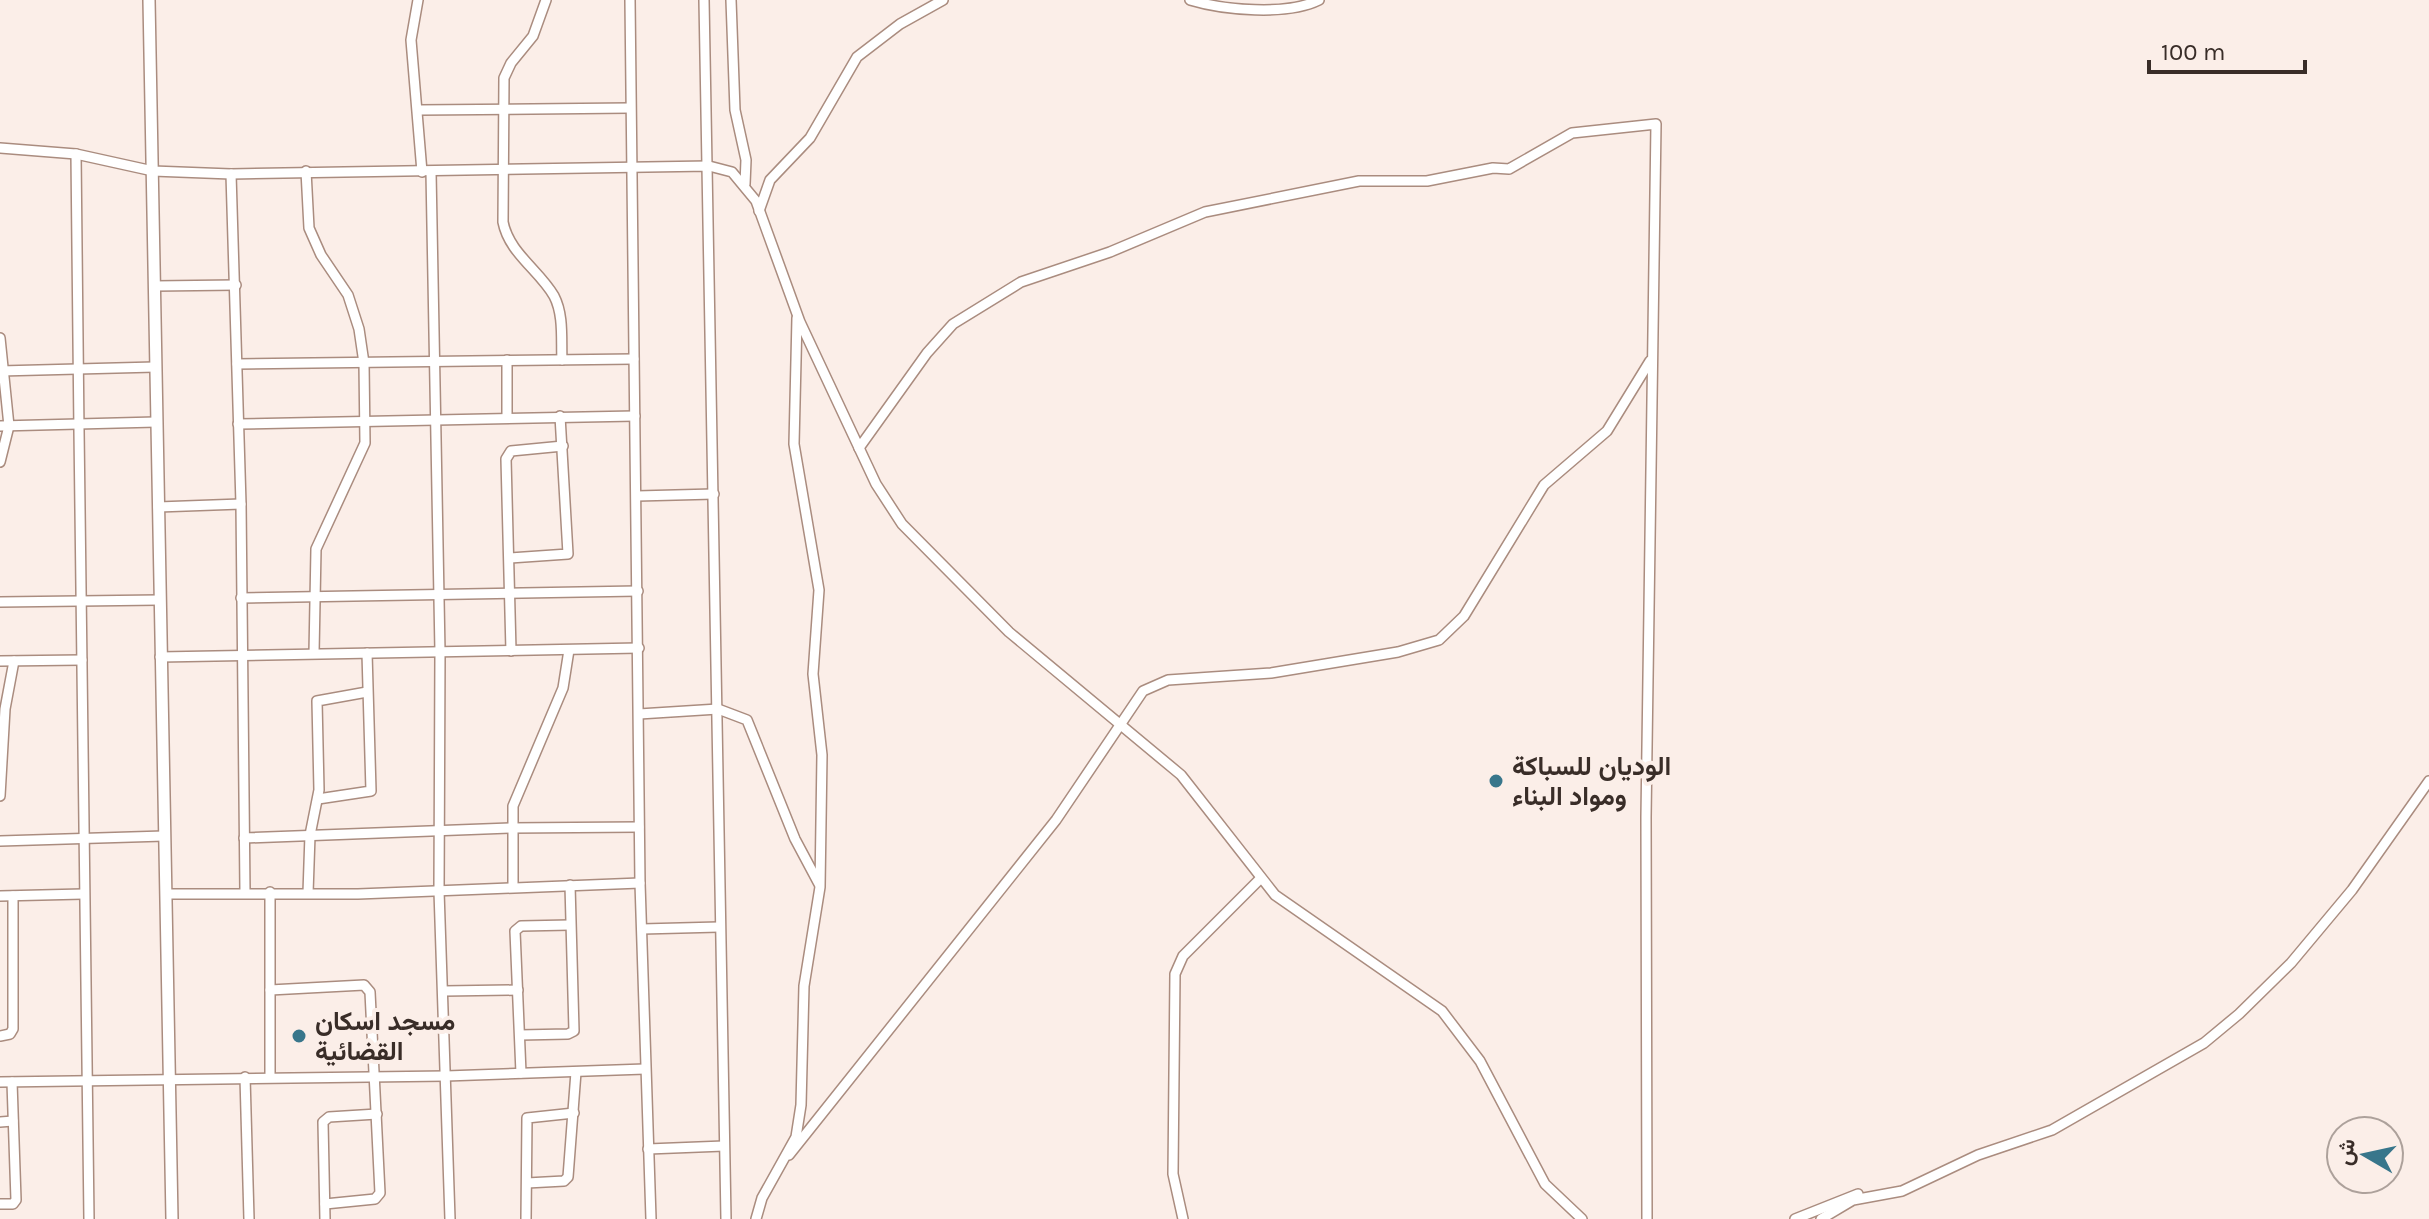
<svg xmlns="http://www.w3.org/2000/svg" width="2429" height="1219" viewBox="0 0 2429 1219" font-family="Karla,Vazirmatn,sans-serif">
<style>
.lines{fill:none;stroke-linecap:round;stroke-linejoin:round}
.minor-casing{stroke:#aa8c7f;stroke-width:12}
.tertiary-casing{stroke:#aa8c7f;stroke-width:14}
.minor{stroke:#fff;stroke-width:9}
.tertiary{stroke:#fff;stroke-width:11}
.poi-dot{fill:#38768b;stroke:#fbeee8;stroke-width:3}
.labels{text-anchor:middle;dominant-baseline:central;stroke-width:8;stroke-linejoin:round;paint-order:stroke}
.poi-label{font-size:26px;font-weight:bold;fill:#392d28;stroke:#fbeee8;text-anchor:start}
</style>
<rect width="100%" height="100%" fill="#fbeee8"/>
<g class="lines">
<g class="minor-casing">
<g id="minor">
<polyline points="418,0 411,40 422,172"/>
<path d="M 546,0 L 533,36 L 511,63 L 504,78 L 503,222 C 509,253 539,270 554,296 C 564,315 561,340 562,360"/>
<polyline points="630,0 640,883 651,1219"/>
<polyline points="704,0 726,1219"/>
<polyline points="731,0 735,110 746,160 745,184"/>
<path d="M 1190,0 C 1223,10 1287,16 1319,0"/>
<polyline points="419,110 630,108"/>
<polyline points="0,148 76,154 153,171 231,174 709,166 732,172 756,201 800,322 876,484 902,524 1009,632 1181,775 1275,895 1442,1011 1480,1061 1545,1184 1582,1219"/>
<path d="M 76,154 C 80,509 83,864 89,1219"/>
<polyline points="306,171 309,228 321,255 348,295 359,329 364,363 365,443 316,549 314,653"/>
<polyline points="431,172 440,652 439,891 450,1219"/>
<polyline points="231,174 241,504 245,892"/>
<polyline points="759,211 770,180 810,138 857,57 900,24 943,0"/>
<polyline points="155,286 236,285"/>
<polyline points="0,338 9,426 0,462"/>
<polyline points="507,360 507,418"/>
<polyline points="237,364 634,359"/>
<polyline points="0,371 155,367"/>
<polyline points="238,424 635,416"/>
<polyline points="0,426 156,422"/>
<polyline points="859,448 927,353 953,324 1021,282 1110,252 1205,212 1359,181 1427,181 1493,168 1509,169 1572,133 1656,124 1646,817 1647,1219"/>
<polyline points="637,496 714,494"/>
<polyline points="158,507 241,504"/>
<polyline points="510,558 568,554 560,416"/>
<polyline points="241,598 638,591"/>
<polyline points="0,602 159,600"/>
<polyline points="511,651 506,459 511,451 563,446"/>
<polyline points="160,657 639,648"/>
<polyline points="0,661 82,660"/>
<polyline points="639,714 718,709 747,720 795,839 819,884"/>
<polyline points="0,796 5,709 14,661"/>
<polyline points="318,799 371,791 367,653"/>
<polyline points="244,838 511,828 639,827"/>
<polyline points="0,841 164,836"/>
<polyline points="513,887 513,806 563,688 569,650"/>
<polyline points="270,892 270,1077"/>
<polyline points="308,893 310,835 319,790 317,701 367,692"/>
<polyline points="166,894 358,894 640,883"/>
<polyline points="0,896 83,894"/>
<polyline points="642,929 719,927"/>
<polyline points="270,990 364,985 370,992 380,1193 375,1199 325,1204"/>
<polyline points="444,991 518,990"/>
<polyline points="520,1035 568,1034 574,1031 570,885"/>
<polyline points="0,1036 10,1034 13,1029 13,896"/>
<polyline points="521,1073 515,931 521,926 570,925"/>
<polyline points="245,1077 249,1219"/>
<polyline points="0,1082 446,1076 645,1069"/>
<polyline points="0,1122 13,1121"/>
<polyline points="648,1149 724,1146"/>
<polyline points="789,1155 1056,820 1143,691 1168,680 1271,673 1398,652 1439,640 1464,616 1544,485 1607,431 1650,361"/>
<polyline points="527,1183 564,1181 568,1177 576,1072"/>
<polyline points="0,1204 13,1204 16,1200 12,1082"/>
<polyline points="325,1219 323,1122 329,1117 377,1114"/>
<polyline points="526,1219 527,1118 574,1113"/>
<polyline points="756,1219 762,1198 796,1137 801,1105 804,986 820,887 822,755 813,674 819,590 794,444 797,318"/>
<polyline points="1183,1219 1173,1174 1175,974 1183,956 1260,879"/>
<polyline points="1795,1219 1858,1194"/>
<polyline points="1821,1219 1853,1200 1902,1191 1978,1155 2052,1130 2204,1043 2239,1014 2291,963 2352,890 2429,781"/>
</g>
</g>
<g class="tertiary-casing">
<polyline id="tertiary" points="149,0 172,1219"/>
</g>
<use href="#minor" class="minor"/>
<use href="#tertiary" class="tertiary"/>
</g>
<g class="poi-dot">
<circle cx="1496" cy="781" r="8"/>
<circle cx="299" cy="1036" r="8"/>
</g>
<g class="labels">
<g class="poi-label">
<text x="1512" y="766">الوديان للسباكة<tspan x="1512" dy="30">ومواد البناء</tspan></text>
<text x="315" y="1021">مسجد اسكان<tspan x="315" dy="30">القضائية</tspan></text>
</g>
</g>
<g transform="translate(2365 1155) rotate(279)"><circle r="38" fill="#fbeee8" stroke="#ada19b" stroke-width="2"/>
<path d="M0-6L14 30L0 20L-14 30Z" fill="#38768b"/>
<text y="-12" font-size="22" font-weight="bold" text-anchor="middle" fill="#392d28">ش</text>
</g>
<path d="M2149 60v12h156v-12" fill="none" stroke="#392d28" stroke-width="4"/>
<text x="2161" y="60" font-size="24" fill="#392d28" stroke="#fbeee8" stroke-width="6" paint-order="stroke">100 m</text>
</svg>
